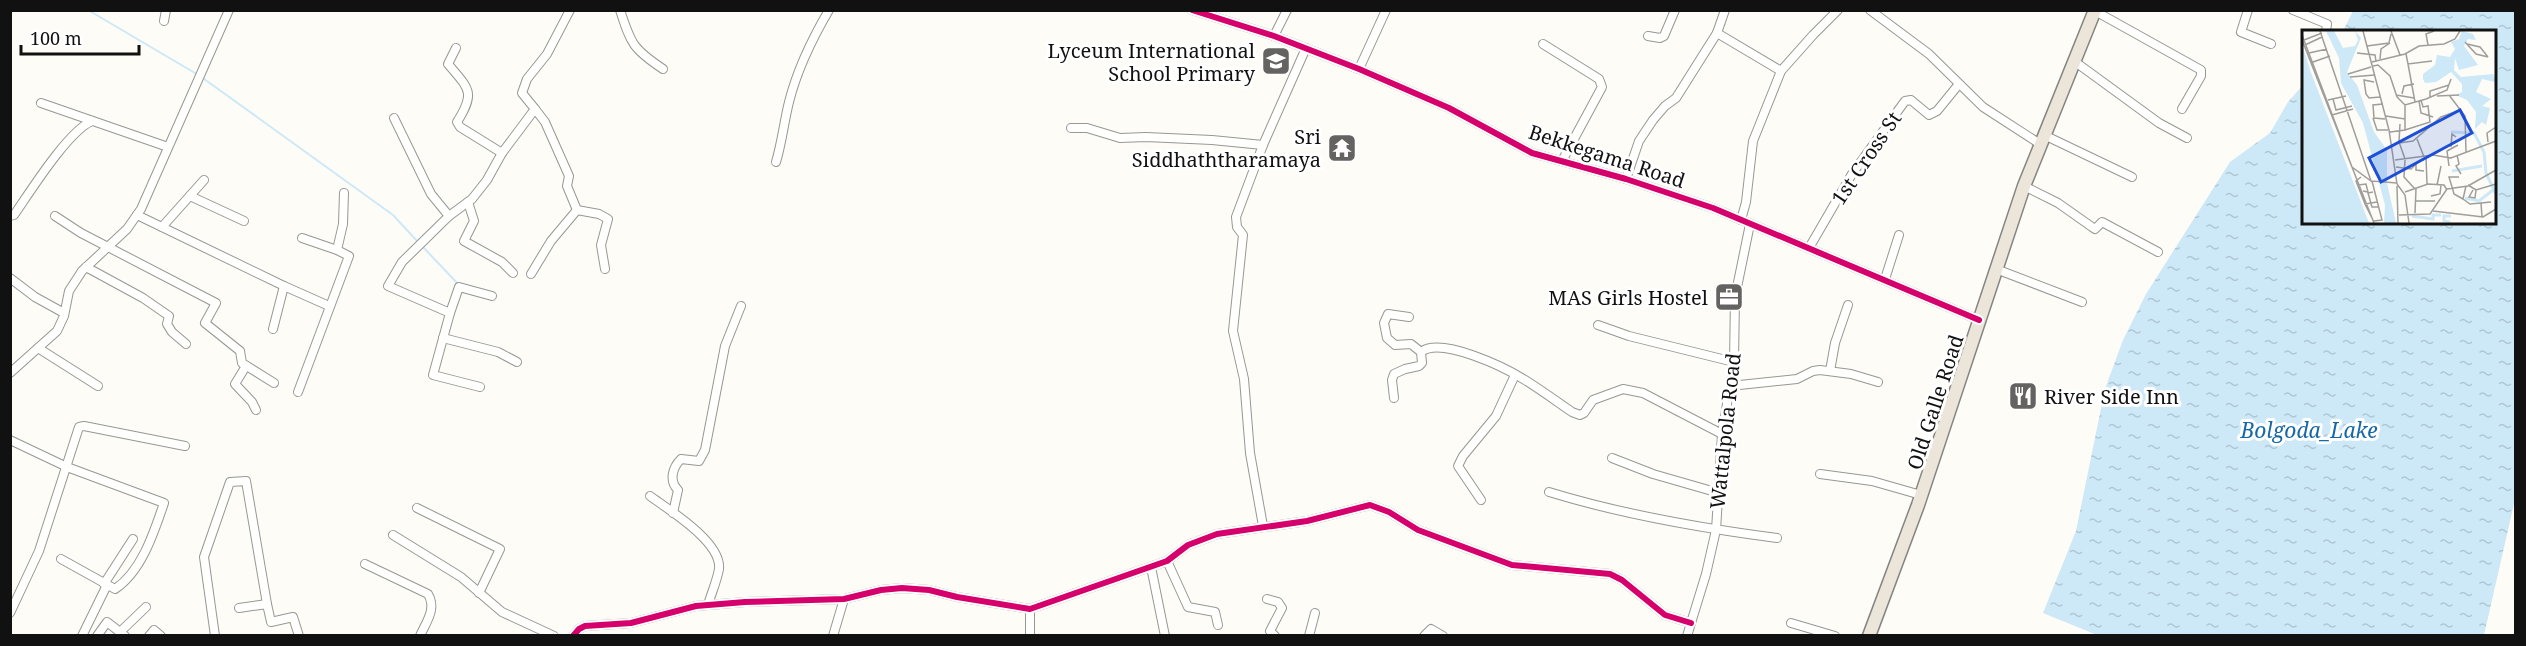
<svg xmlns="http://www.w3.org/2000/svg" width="2526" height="646" viewBox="0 0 2526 646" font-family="'Noto Serif',serif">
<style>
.water{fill:url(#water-ripples)}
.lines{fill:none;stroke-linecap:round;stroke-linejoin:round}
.stream{stroke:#cde8f7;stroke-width:2}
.minor-casing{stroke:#979795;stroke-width:10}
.trunk-casing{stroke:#858482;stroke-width:15}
.minor{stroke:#fffffe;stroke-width:8}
.trunk{stroke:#ece5da;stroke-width:12}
.cycleway-casing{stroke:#fff;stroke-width:10}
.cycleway{stroke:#d6006c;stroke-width:6}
.labels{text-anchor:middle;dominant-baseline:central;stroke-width:6;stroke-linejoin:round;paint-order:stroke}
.poi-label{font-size:20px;fill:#111;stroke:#fff;text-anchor:end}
.street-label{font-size:20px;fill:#111;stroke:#fff}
.water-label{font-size:21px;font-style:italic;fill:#1768a6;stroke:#fff}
.inset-river{fill:none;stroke:#cde8f7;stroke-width:3}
.inset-road{fill:none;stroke:#9f9e9b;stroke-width:1.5}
.view{fill:#1d4ed8;fill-opacity:0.15;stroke:#1d4ed8;stroke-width:3}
.inset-edge{fill:none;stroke:#111;stroke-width:3}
</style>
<defs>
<pattern id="water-ripples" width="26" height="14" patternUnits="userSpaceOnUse" patternTransform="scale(1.5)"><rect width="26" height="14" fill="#cde8f7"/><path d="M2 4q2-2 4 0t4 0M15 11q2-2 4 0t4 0" fill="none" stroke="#afc6d3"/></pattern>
</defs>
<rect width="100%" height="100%" fill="#fdfcf7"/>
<polygon class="water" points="2353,11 2515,11 2516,495 2484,635 2097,635 2043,613 2076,531 2105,389 2123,340 2146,294 2230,162 2270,133 2288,102 2304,84 2304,222 2494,222 2494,32 2343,31"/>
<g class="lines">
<g class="stream">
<polyline points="88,10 200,76 393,215 418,242"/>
<polyline points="422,246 459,285"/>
</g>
<g class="minor-casing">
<g id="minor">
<path d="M 620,10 C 631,44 633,49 663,69"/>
<polyline points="1192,10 1274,36 1359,69 1449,108 1532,153 1626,179 1713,208 1979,320"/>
<polyline points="1870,10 1929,54 1983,107 2040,144"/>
<polyline points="2248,10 2241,32 2271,44"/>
<polyline points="2293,10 2327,24 2326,32"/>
<polyline points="2095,11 2201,70 2201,76 2182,109"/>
<polyline points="164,21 166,10"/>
<polyline points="1717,33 1725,10"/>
<polyline points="1274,36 1287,10"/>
<polyline points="1648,36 1660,38 1664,36 1675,10"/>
<polyline points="1543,44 1599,79 1602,87 1562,161"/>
<path d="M 456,48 L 448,64 C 469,89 476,92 457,122 L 460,127 L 502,153"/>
<polyline points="2074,61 2159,123 2187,138"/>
<polyline points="1359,69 1386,10"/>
<polyline points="41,103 168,147"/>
<polyline points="535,109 545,122 569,176 567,186 577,210 599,214 608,219 601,245 605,269"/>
<polyline points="394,118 431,194 449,216 472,199 487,180 502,153 535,109 522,93 527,79 547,54 570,10"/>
<polyline points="1071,128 1087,128 1120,138 1146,137 1212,140 1263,145"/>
<polyline points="2044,135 2132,177"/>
<path d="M 776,162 C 782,142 784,122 789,102 C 797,70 812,39 829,10"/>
<polyline points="1626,179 1639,141 1653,120 1665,106 1676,98 1717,33 1781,71"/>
<polyline points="2024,186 2058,203 2092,227 2095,229 2102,222 2158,252"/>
<polyline points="190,196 244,221"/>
<polyline points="468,202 474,221 464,241 502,262 513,273"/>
<polyline points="137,215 284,286 273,329"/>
<path d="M 10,216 L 14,215 C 30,192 68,131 92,121"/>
<polyline points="55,216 81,233 216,303 205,323 240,351 242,363 274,383"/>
<polyline points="449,216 402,262 388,286 450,313 433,375 480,387"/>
<polyline points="1741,220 1746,202 1753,141 1781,71 1813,35 1838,10"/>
<polyline points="162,227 204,180"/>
<polyline points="302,238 337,250"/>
<polyline points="1809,248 1852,174 1905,101 1911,100 1929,115 1937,111 1959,84"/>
<polyline points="86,267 143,298 169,316 167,324 172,332 186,344"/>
<polyline points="1996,269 2082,302"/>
<polyline points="531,274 551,241 577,210"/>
<polyline points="10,278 35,297 64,313"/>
<polyline points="1885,279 1899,235"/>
<polyline points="284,286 329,306"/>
<polyline points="450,313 459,287 492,296"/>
<polyline points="1409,317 1388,314 1384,323 1387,338 1395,345 1411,344 1421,352"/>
<polyline points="1598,325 1629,336 1734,362"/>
<polyline points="443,338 498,352 517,362"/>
<polyline points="38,348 98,386"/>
<polyline points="246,366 235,384 252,402 256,410"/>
<polyline points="1830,371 1835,343 1848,305"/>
<polyline points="10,373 57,331 64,316 69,291 82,271 127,229 141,209 229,10"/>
<polyline points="1730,386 1797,379 1813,371 1820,370 1851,374 1878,382"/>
<polyline points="298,392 349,256 337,250 343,224 344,193"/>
<path d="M 1394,398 L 1392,380 L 1394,374 L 1405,369 L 1419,366 L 1422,363 L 1421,352 C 1441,336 1506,368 1525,380 C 1541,390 1556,401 1572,412 L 1580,415 L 1584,413 L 1593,400 L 1623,389 L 1643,393 L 1722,434"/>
<path d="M 10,440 L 67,467 L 164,503 C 154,532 142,571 115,589 L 61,559"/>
<polyline points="1612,458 1653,474 1719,493"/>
<polyline points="1820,474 1872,481 1921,495"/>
<path d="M 1549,492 C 1624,515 1700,528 1777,538"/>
<path d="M 650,496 C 669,510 722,542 719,569 C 717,581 711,594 708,605"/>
<polyline points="1481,500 1458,466 1463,456 1496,416 1515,375"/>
<polyline points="417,508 500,549 479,593"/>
<path d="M 673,513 L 678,490 C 669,481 672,468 681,459 L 699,461 L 705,450 L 725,346 L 741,306"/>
<polyline points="1263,526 1250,453 1244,379 1233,331 1243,235 1237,227 1236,217 1263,145 1306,48"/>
<polyline points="393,535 461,577 502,612 554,636"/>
<polyline points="1167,561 1188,607 1215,612 1218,625"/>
<path d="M 365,564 L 428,594 C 437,609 426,622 420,636"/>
<polyline points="1151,567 1165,636"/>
<polyline points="104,584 133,539"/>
<polyline points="1267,599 1278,602 1282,608 1270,631 1275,636"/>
<polyline points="239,608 267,604 271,622 293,617 299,636"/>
<polyline points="1030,609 1030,636"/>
<polyline points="10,613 39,551 79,427 84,426 185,446"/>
<polyline points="1791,623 1835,636"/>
<polyline points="120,632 146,607"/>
<polyline points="82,636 107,585"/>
<polyline points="97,636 107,622 125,636"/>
<polyline points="149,636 154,630 161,636"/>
<polyline points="215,636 204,557 230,482 246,481 267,604"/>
<polyline points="573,636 579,629 585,626 631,623 696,606 745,602 844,599 881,590 902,588 929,590 957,597 1030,609 1167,561 1188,545 1217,534 1307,521 1370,505 1389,512 1418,530 1512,565 1610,574 1622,580 1665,615 1691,623"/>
<polyline points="833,636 844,599"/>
<polyline points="1309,636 1315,613"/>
<polyline points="1424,636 1431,629 1443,636"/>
<polyline points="1687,636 1706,574 1716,530 1722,434 1734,362 1735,297 1750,224"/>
</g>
</g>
<g class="trunk-casing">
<polyline id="trunk" points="1869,636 1918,505 2024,186 2095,10"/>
</g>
<use href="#minor" class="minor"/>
<use href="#trunk" class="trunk"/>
<g class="cycleway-casing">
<g id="cycleway">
<polyline points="1192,10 1274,36 1359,69 1449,108 1532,153 1626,179 1713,208 1979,320"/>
<polyline points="573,636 579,629 585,626 631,623 696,606 745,602 844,599 881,590 902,588 929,590 957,597 1030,609 1167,561 1188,545 1217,534 1307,521 1370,505 1389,512 1418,530 1512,565 1610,574 1622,580 1665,615 1691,623"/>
</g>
</g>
<use href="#cycleway" class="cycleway"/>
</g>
<defs>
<g id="school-square" transform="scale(1.5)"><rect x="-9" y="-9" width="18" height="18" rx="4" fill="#646362" stroke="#fff"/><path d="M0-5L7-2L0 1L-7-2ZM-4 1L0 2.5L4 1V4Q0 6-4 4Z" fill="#fff"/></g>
<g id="temple-square" transform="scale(1.5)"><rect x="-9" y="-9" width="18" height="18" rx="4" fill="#646362" stroke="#fff"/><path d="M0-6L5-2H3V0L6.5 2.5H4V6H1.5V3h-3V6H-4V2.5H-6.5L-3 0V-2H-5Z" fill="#fff"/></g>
<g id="office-square" transform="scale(1.5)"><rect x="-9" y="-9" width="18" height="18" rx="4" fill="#646362" stroke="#fff"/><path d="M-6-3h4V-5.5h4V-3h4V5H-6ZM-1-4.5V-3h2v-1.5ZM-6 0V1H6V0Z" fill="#fff"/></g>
<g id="restaurant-square" transform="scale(1.5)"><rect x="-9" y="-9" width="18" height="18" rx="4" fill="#646362" stroke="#fff"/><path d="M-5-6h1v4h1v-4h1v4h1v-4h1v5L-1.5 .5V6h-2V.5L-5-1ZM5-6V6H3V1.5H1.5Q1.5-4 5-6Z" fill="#fff"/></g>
</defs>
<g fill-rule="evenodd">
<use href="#school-square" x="1276" y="61"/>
<use href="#temple-square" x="1342" y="148"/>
<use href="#office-square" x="1729" y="297"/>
<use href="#restaurant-square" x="2023" y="396"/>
</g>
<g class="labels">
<g class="poi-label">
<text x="1255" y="50">Lyceum International<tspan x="1255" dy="23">School Primary</tspan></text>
<text x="1321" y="136">Sri<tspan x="1321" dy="23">Siddhaththaramaya</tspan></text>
<text x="1708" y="297">MAS Girls Hostel</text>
<text x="2044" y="396" text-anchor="start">River Side Inn</text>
</g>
<g class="street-label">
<text transform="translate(1607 156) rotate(18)">Bekkegama Road</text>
<text transform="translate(1866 158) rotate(-56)">1st Cross St</text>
<text transform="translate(1935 402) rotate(-72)">Old Galle Road</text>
<text transform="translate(1725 431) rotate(-84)">Wattalpola Road</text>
</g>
<g class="water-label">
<text x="2309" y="430">Bolgoda_Lake</text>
</g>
</g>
<g transform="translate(2302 30)">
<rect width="194" height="194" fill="#fdfcf7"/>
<path d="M 24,1 L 32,1 L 41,18 L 53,16 L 56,10 L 53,1 L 59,8 L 45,42 L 55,55 L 72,102 L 85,120 L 85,153 L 94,193 L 82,193 L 83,175 L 61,93 L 39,53 L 37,28 ZM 160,1 L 171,4 L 174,10 L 166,9 L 162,16 L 176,35 L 157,40 L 153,28 L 152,40 L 159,47 L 191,44 L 193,48 L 193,52 L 180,49 L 174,62 L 189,69 L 180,76 L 188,78 L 184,95 L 180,92 L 173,99 L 174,82 L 165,70 L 154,65 L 160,62 L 160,54 L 149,42 L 134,52 L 123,53 L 121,49 L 121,44 L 133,35 L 135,25 L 148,27 L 153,19 L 149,12 L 157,9 ZM 0,14 L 8,40 L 67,193 L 0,193 Z" fill="#cde8f7"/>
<path class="inset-river" d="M 149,102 L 172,103 L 182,122 L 184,143M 150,141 L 180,136M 184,143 L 194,164M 163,168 L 177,171 L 191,160M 110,186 L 131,189 L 131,185 L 139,185M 148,192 L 142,191 L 142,186 L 149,186"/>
<path class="inset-road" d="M 61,1 L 87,100 L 95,154M 89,1 L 98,25M 0,5 L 50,137 L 69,151 L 18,1M 0,10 L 72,193M 2,10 L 20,3M 163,12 L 174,24 L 186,27M 165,14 L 178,17 L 186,27M 3,15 L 20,7M 126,15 L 124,4 L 132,1M 65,16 L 87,13 L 89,4M 7,23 L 25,19M 55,23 L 73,25 L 74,31M 104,24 L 106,34 L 130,31M 78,29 L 79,19 L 88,13M 11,32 L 28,26M 70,32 L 103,24 L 117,16 L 142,14 L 153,9 L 158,1M 106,34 L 113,72M 71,36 L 76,35 L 88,46 L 95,67M 46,44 L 69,37M 48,47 L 73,45M 72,52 L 62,50 L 64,64 L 67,68 L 78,67M 100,64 L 102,56 L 112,54M 94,65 L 112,68M 147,65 L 163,86 L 164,122M 135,66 L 157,65M 95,67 L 103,75 L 124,69 L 145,60 L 149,49M 128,67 L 128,61 L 147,55M 31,69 L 34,80 L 50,76M 26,70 L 44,66M 117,71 L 119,83 L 131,87M 81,74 L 71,75 L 72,88 L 83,89M 30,85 L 51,79M 84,86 L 103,89M 71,88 L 75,100 L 86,100M 98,94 L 97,112 L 103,129M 103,100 L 128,92 L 126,76 L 121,77 L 119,70M 88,102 L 103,100 L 103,75M 115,109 L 122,127M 186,112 L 185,103 L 194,97M 97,113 L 111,111 L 139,87 L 158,80M 149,117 L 150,104 L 154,107M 155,125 L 157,134 L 154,136 L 159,144M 124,127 L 125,154M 93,130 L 131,125 L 149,128 L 194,111M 103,130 L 102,147 L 113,159M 147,136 L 145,121 L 156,115M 94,137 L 109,139 L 114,134 L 114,140 L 122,141M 59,147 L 54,151 L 63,174M 95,154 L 103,165 L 107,193M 56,155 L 64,154 L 66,162 L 61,161M 135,155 L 139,136M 166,155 L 174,160 L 194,154M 95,156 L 96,193M 150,157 L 152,164 L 161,169 L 164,156M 150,157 L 147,147 L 157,147M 171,160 L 167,167 L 173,168 L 174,160M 71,162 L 66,163 L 70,177 L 77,177M 103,162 L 126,154 L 142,155 L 145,160M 129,166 L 138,164 L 139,155M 161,169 L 168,174 L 179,173M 114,171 L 133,171M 131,181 L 181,187 L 194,179M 113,183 L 114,159M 97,185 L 128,184 L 145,159 L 166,156 L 194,140M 180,187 L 179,173 L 189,172M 72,191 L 80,190 L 70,151 L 95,153M 72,192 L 63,174 L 75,172"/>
<path class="view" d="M 158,80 L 170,103 L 79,152 L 67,128 Z"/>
<rect width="194" height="194" class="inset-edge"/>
</g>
<rect width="2526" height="646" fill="none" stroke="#111111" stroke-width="24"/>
<path d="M21 45v9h118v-9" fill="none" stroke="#111111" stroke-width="3"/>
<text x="30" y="45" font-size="18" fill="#111111" stroke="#ffffff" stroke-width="4.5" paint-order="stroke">100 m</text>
</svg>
